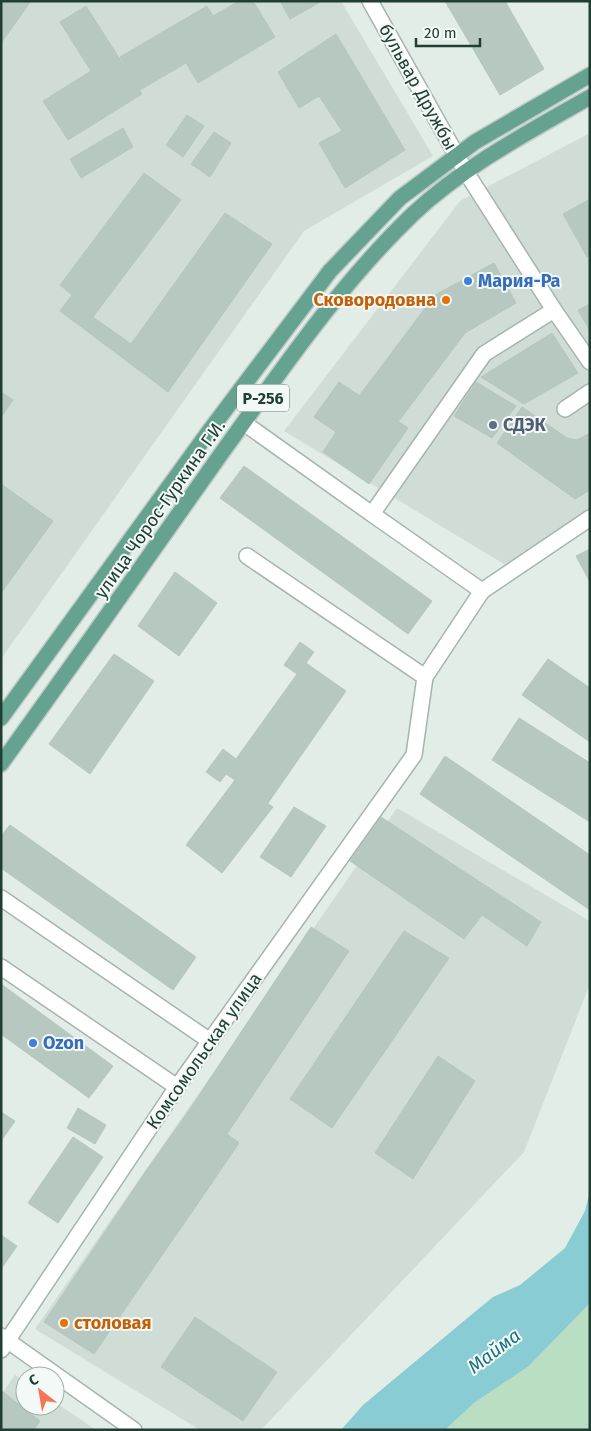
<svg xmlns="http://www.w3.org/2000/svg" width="591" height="1431" viewBox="0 0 591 1431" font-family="'Fira Sans',sans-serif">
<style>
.built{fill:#d0ddd6}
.green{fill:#badec2}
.water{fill:#89ccd3}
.building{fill:#b7c8c0;stroke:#b4c7be}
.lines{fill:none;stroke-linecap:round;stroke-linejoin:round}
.minor-casing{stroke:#a4b5ae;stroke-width:18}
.major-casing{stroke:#c1c9c6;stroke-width:18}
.minor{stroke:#fff;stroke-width:15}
.major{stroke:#65a390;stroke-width:15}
.shop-dot{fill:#3f7fe0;stroke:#f3f9f6;stroke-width:2}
.food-dot{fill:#e8710a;stroke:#f3f9f6;stroke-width:2}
.service-dot{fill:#5c6f8a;stroke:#f3f9f6;stroke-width:2}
.labels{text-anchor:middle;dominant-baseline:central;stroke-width:4;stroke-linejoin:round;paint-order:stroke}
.shield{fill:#f3f9f6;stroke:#60766f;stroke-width:1}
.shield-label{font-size:16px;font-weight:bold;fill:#213e35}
.street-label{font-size:18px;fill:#213e35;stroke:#f3f9f6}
.shop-label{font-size:18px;font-weight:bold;fill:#366cbe;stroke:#f3f9f6;text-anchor:start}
.food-label{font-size:18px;font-weight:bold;fill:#c56008;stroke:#f3f9f6;text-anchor:end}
.service-label{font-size:18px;font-weight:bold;fill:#4e5e75;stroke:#f3f9f6;text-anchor:start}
.water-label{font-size:19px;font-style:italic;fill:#1a717c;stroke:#f3f9f6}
</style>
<rect width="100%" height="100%" fill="#e2ede7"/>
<g class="built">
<polygon points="1,1 341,1 433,156 304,231 1,659"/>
<polygon points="590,133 590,524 517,572 284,431 460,201"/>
<polygon points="397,808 590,921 590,984 524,1152 261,1430 200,1430 35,1329"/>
<polygon points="15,1375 25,1381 25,1406 55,1406 55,1402 96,1430 1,1430 1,1395"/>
</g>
<polygon class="green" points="590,1303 590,1430 445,1430 474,1403 529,1366"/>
<polygon class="water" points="590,1191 590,1303 529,1366 474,1403 445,1430 341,1430 363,1405 465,1320 493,1297 520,1285 565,1248 585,1211"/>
<g class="building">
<polygon points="1,1 31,1 1,43"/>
<polygon points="239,1 253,1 275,37 198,83 186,63 140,90 120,57 207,6 213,16"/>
<polygon points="280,1 322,1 290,19"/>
<polygon points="445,1 505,1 544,69 500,95"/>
<polygon points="86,6 142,94 68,140 43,101 91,71 60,22"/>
<polygon points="336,34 405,150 345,188 319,143 342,131 319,96 299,108 278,72"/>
<polygon points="187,115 204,126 183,157 166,145"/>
<polygon points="123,128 133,147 81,178 70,159"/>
<polygon points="214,132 231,143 210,177 191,164"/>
<polygon points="144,173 181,200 93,317 131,344 225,213 272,244 168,392 60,311 72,295 60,285"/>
<polygon points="590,199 590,256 587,257 563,214"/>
<polygon points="494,263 516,303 465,333 398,422 359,396 435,295"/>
<polygon points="590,304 590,331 578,310"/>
<polygon points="552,333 578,373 524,404 481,377"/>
<polygon points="339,382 408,428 369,484 323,452 336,432 314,417"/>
<polygon points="476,382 516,406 492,438 454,416"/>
<polygon points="1,392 13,400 1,417"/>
<polygon points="522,407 567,438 577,440 590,433 590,490 575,499 497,443"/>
<polygon points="244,466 432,601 408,634 220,498"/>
<polygon points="1,484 53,521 1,593"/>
<polygon points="590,549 590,582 576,556"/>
<polygon points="175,572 217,603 179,656 138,626"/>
<polygon points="300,642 314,652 306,663 346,691 268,803 226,774 220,782 206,772 223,749 236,759 297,674 284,665"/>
<polygon points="114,654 154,681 90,774 49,744"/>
<polygon points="548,659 590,688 590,742 522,695"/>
<polygon points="519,718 590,763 590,822 492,760"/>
<polygon points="445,756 590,855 590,910 420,794"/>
<polygon points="235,780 273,807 222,873 186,845"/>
<polygon points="294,807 326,826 291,877 260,857"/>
<polygon points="381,817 541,922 527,946 482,915 464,939 350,861"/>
<polygon points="10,825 196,957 173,990 1,868 1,836"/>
<polygon points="311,927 349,951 227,1134 239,1143 190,1109"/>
<polygon points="404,931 449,958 332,1128 290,1099"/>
<polygon points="1,984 113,1066 89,1098 1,1034"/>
<polygon points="438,1056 475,1081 413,1179 375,1153"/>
<polygon points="78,1108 106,1125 95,1144 67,1128"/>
<polygon points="190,1109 239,1143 196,1206 146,1171"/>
<polygon points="1,1112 15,1121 1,1141"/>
<polygon points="73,1137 103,1157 58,1223 28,1203"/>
<polygon points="146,1171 196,1206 94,1354 44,1322"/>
<polygon points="1,1235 17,1246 1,1269"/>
<polygon points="195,1317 277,1372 243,1421 161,1367"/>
<polygon points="2,1391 40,1421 34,1430 1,1430"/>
</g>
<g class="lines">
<g class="minor-casing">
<g id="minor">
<polyline points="554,310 590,362"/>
<polyline points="565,409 590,392"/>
<polyline points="244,423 372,514 484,354 554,310 466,172 370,1"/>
<polyline points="247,556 425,677"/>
<polyline points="482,591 590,518"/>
<polyline points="1,898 210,1041"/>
<polyline points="1,967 177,1087"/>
<polyline points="1,1336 134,1430"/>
<polyline points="1,1350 177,1087 414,755 425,677 482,591 372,514"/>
</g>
</g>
<g class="major-casing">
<g id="major">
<polyline points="1,718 210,430 330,271 400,198 475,142 590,75"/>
<path d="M 1,764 C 75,661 148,558 221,454 C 281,371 339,285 413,214 C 464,166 529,132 590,97"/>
</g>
</g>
<use href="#minor" class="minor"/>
<use href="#major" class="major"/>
</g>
<g class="shop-dot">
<circle cx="468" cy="281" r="5"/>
<circle cx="33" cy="1043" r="5"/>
</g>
<g class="food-dot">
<circle cx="446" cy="300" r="5"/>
<circle cx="64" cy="1323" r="5"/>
</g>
<circle class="service-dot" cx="493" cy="425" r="5"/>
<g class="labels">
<rect class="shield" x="237" y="384.5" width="52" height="27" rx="4"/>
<g class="shield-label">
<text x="263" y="398">Р-256</text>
</g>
<g class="street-label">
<text transform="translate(418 87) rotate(61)">бульвар Дружбы</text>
<text transform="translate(160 509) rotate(-55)">улица Чорос-Гуркина Г.И.</text>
<text transform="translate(204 1051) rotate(-55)">Комсомольская улица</text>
</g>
<g class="shop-label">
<text x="478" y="281">Мария-Ра</text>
<text x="43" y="1043">Ozon</text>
</g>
<g class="food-label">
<text x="436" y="300">Сковородовна</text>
<text x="74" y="1323" text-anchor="start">столовая</text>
</g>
<g class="service-label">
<text x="503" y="425">СДЭК</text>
</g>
<g class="water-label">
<text transform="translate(494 1351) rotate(-37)">Майма</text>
</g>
</g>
<rect width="591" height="1431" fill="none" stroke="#213e35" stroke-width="5"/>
<g transform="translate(40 1391) rotate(329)"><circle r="24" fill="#f3f9f6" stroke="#9faea9"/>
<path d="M0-4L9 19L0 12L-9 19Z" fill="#f67557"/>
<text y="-8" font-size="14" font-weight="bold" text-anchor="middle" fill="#213e35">С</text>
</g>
<path d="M416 38v8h64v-8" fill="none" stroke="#213e35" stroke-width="2.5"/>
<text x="424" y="38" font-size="15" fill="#213e35" stroke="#f3f9f6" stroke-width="4" paint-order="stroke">20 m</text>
</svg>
